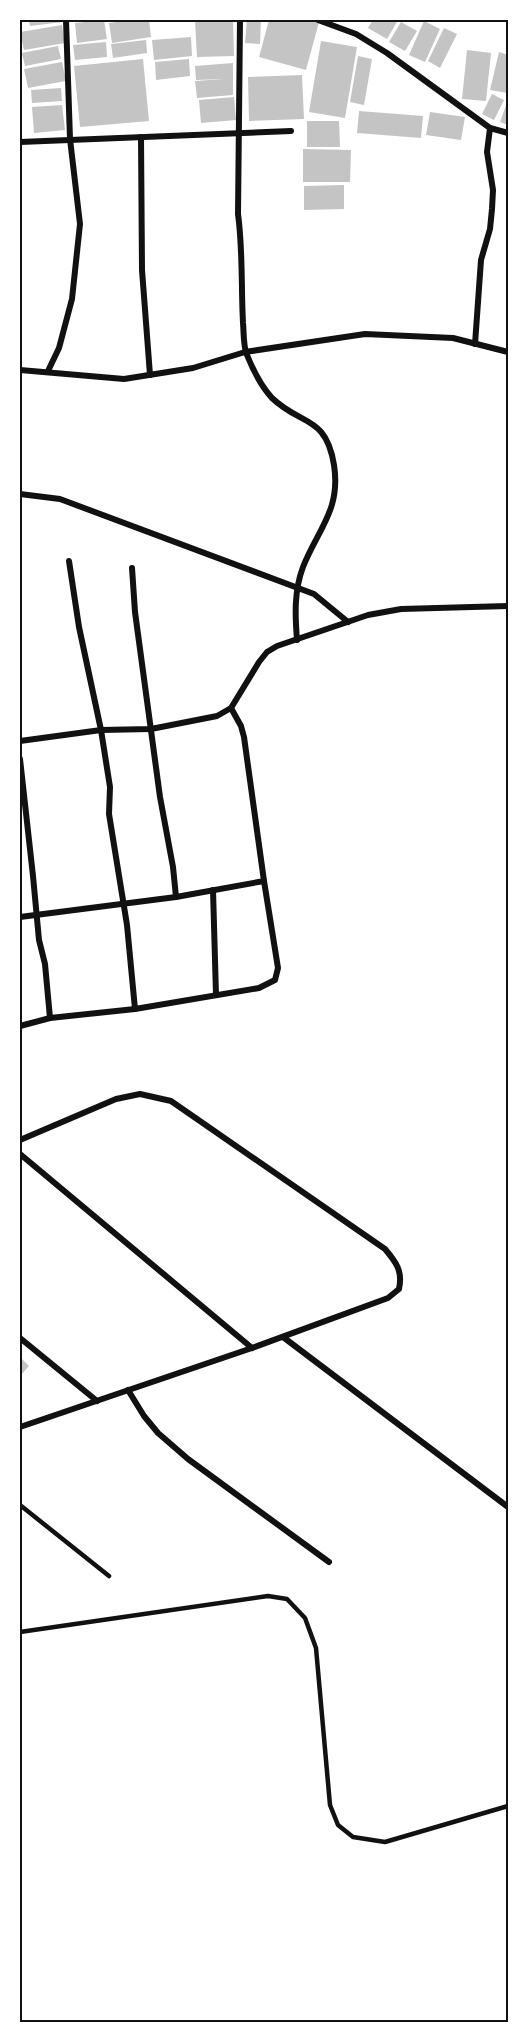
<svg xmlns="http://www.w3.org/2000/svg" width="528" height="2042" viewBox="0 0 528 2042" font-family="'Fira Sans Condensed',sans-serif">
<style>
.building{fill:#c4c4c4}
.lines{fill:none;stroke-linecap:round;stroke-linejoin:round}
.service{stroke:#111;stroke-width:4.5}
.minor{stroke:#111;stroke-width:6}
.neatline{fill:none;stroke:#111;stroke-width:2}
</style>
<rect width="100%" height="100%" fill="#fff"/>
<g class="building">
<polygon points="29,20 63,20 63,22 30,26"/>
<polygon points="104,20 107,39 77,43 75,23"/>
<polygon points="130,20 149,20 151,37 112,43 109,23"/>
<polygon points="195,20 233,20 234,56 197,57"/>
<polygon points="247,20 261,20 260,44 245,43"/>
<polygon points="269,20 311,20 319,22 306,70 259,57"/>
<polygon points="373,20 398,20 387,39 368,28"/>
<polygon points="424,21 440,29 425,62 409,55"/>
<polygon points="401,22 417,31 405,51 389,42"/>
<polygon points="62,25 65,43 24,50 20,32"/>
<polygon points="444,28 457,34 440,68 428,61"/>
<polygon points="191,37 192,56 154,60 152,40"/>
<polygon points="146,40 147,53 113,58 111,44"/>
<polygon points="321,41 357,47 345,118 309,112"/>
<polygon points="106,42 107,57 75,60 73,45"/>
<polygon points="58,46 61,59 25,66 22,53"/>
<polygon points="467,50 491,53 486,101 462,99"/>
<polygon points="499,52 508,55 507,93 490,90"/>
<polygon points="358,56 372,59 364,105 350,102"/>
<polygon points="143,59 149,121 80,127 74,66"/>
<polygon points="189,59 190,76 156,80 155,62"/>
<polygon points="62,62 66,81 28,88 24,69"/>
<polygon points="233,63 233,95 197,98 195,81 224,79 196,80 195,66"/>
<polygon points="302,75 304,119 249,121 248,77"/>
<polygon points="61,88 62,101 32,103 31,90"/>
<polygon points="492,94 504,100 494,120 482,114"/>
<polygon points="234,97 236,120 201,123 199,100"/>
<polygon points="508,100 508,125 500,122"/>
<polygon points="62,105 65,130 34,133 32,107"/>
<polygon points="359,111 423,116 421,138 357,133"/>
<polygon points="430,112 465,117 461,140 426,135"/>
<polygon points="307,121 339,121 340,147 307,147"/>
<polygon points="303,149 351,150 350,182 303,182"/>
<polygon points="344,185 344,209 304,210 304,186"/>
<polygon points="20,1357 29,1366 20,1376"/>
</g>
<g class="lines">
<g class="service">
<polyline points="20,1505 109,1576"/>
<polyline points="20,1632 268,1596 287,1599 305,1618 316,1648 330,1805 338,1825 353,1837 385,1842 508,1806"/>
</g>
<g class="minor">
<path d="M 240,20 L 238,214 C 243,250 241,286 243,323 C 244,333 243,346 247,355 C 253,370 261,386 272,398 C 301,426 326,415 334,465 C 341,510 318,529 303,567 C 294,591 295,615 297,640"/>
<polyline points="318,20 356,34 387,53 490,128 487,152 493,190 492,209 490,229 481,260 475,344"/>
<polyline points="490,128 508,133"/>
<polyline points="141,137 142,270 150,375"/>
<polyline points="20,142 291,131"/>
<polyline points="20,370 124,379 193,368 245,352 365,334 453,338 508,352"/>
<polyline points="48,371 59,348 72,299 80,224 70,139 66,20"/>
<polyline points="20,494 60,499 314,594 348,622"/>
<polyline points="69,561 79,627 101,730 110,787 109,814 127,925 135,1009"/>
<polyline points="132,568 135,612 160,797 173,867 176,897"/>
<polyline points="20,741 101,730 151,729 217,716 231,708 259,662 267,652 277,646 368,615 401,609 508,606"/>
<polyline points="20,759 33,876 39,940 45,964 50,1018"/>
<polyline points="213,890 216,995"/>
<polyline points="20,917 176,897 264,881 244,737 241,726 231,708"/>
<polyline points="20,1026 50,1018 135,1009 259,988 275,980 278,968 264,881"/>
<path d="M 20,1140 L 116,1099 L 140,1094 L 171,1101 L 385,1249 C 396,1262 403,1271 399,1289 L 388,1298 L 252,1348 L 20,1427"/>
<polyline points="20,1154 252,1348"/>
<polyline points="283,1337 508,1507"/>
<polyline points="20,1338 97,1401"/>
<polyline points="128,1390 144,1416 158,1433 188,1459 329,1562"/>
</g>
</g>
<rect width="528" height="2042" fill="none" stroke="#ffffff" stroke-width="42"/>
<rect x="21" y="21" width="486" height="2000" class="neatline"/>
</svg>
